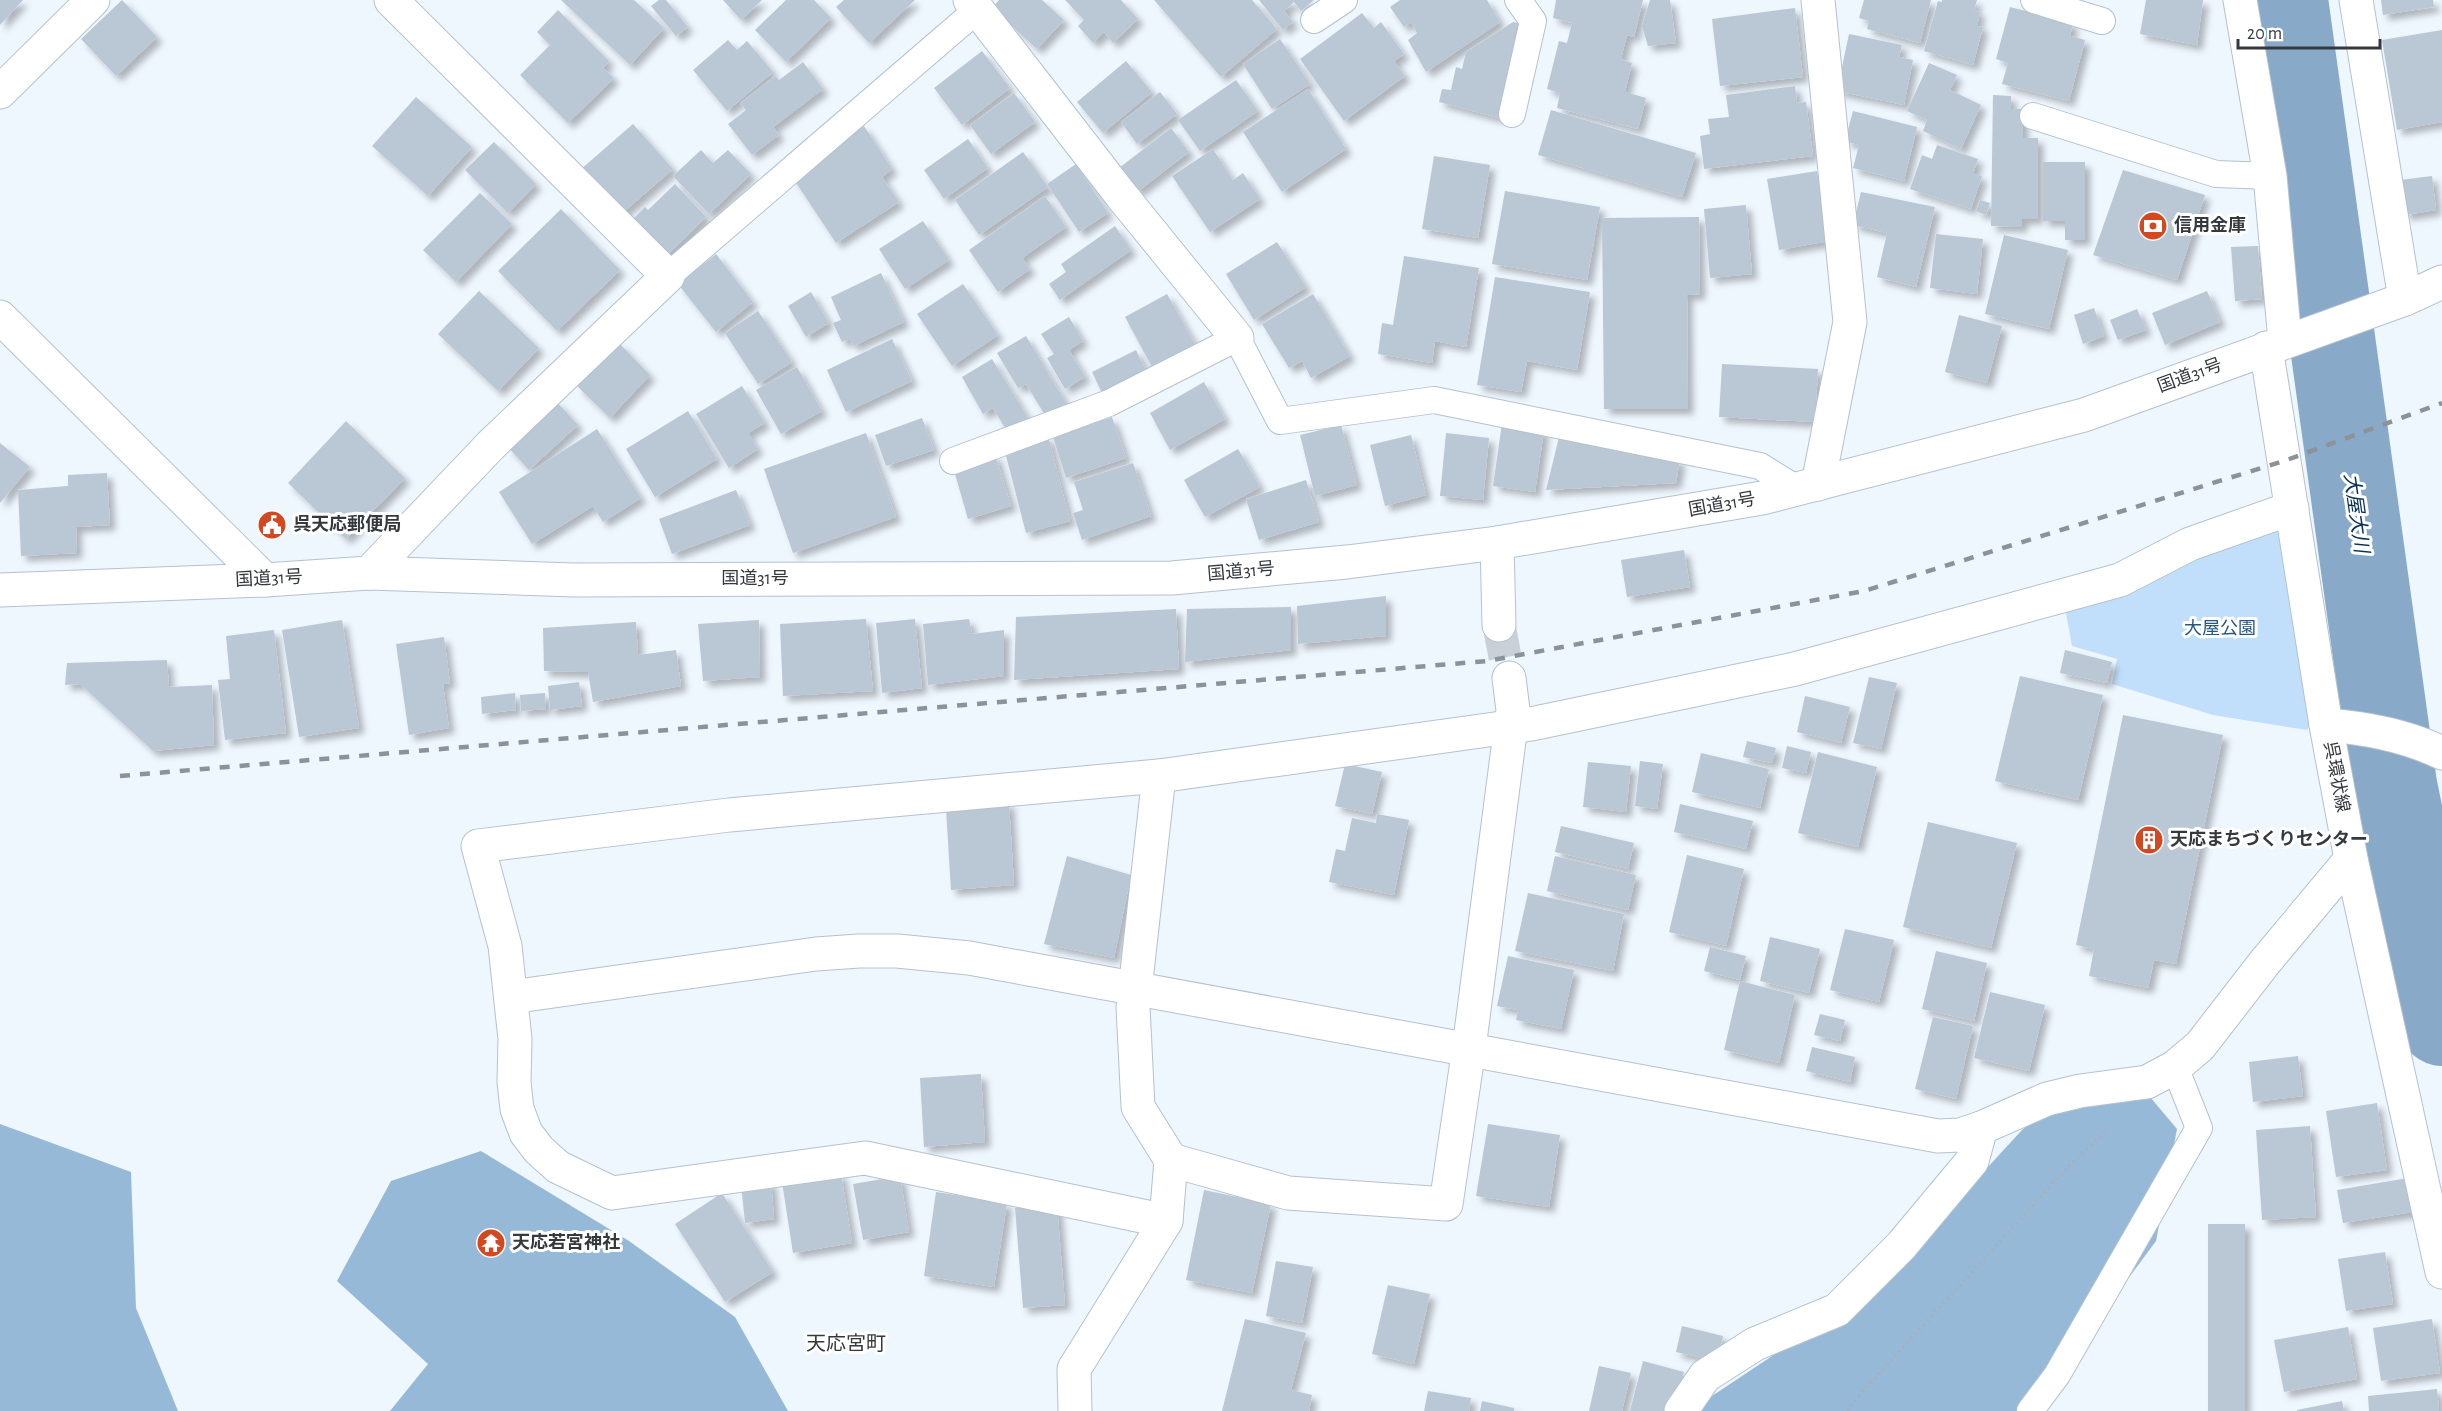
<svg xmlns="http://www.w3.org/2000/svg" width="2442" height="1411" viewBox="0 0 2442 1411" font-family="'Alegreya Sans','Noto Sans JP',sans-serif">
<style>
.green{fill:#c1dffb}
.forest{fill:#97b9d8}
.lines{fill:none;stroke-linecap:round;stroke-linejoin:round}
.river{stroke:#88a9c7;stroke-width:86}
.building{fill:#bac7d4;filter:url(#shadow)}
.minor-tunnel{stroke:#c9d0d8;stroke-width:33;stroke-dasharray:33 16;stroke-linecap:butt}
.service-casing{stroke:#b4c2ce;stroke-width:28}
.minor-casing{stroke:#b4c2ce;stroke-width:35}
.primary-casing{stroke:#b4c2ce;stroke-width:35}
.trunk-casing{stroke:#b4c2ce;stroke-width:35}
.path{stroke:#a8afb6;stroke-width:4;stroke-dasharray:1.5 4.5;stroke-linecap:butt}
.service{stroke:#fff;stroke-width:26}
.minor{stroke:#fff;stroke-width:33}
.primary{stroke:#fff;stroke-width:33}
.trunk{stroke:#fff;stroke-width:33}
.rail{stroke:#8b9298;stroke-width:4.5;stroke-dasharray:10 10;stroke-linecap:butt}
.labels{text-anchor:middle;dominant-baseline:central;stroke-width:6;stroke-linejoin:round;paint-order:stroke}
.poi-label{font-size:18px;font-weight:bold;fill:#34393e;stroke:#fff;text-anchor:start}
.street-label{font-size:18px;fill:#34393e;stroke:#fff}
.park-label{font-size:18px;fill:#255982;stroke:#fff}
.water-label{font-size:20px;font-style:italic;fill:#093351;stroke:#fff}
.neighbourhood-label{font-size:20px;fill:#34393e;stroke:#fff}
</style>
<defs>
<filter id="shadow"><feDropShadow dx="5.5" dy="5.5" stdDeviation="3" flood-color="#0004"/></filter>
</defs>
<rect width="100%" height="100%" fill="#eef6fe"/>
<polygon class="green" points="2287,514 2318,713 2307,730 2213,715 2112,684 2117,659 2072,646 2064,602"/>
<g class="forest">
<polygon points="2129,1072 2177,1129 2156,1241 2030,1411 1700,1411 1706,1400 1781,1350 1849,1318 2022,1130 2080,1083"/>
<polygon points="0,1124 131,1172 136,1308 178,1411 0,1411"/>
<polygon points="481,1151 629,1241 735,1317 788,1411 390,1411 428,1364 337,1281 391,1181"/>
</g>
<g class="lines">
<polyline class="river" points="2285,0 2394,785 2442,1023"/>
</g>
<g class="building">
<polygon points="0,0 23,0 0,25"/>
<polygon points="122,0 157,37 116,76 81,39"/>
<polygon points="561,0 634,0 664,28 630,65"/>
<polygon points="659,0 666,0 688,27 676,36 651,6"/>
<polygon points="723,0 762,0 741,20"/>
<polygon points="786,0 814,0 831,18 786,62 755,30"/>
<polygon points="844,0 915,0 869,43 836,7"/>
<polygon points="999,0 1042,0 1064,20 1037,49 992,8"/>
<polygon points="1065,0 1121,0 1138,19 1113,43 1104,32 1093,43 1078,26 1084,20"/>
<polygon points="1154,0 1252,0 1277,29 1221,77"/>
<polygon points="1259,0 1314,0 1301,11 1294,2 1284,11 1293,22 1283,30"/>
<polygon points="1400,0 1487,0 1500,22 1426,72 1408,40 1417,33 1411,22 1404,27 1390,7"/>
<polygon points="1556,0 1643,0 1634,37 1627,35 1621,59 1632,63 1625,92 1646,98 1638,129 1557,108 1560,93 1547,89 1559,41 1567,43 1572,23 1553,18"/>
<polygon points="1650,0 1670,0 1676,43 1648,46 1642,26"/>
<polygon points="1864,0 1931,0 1920,43 1867,29 1869,21 1859,18"/>
<polygon points="1942,0 1977,0 1974,10 1980,12 1977,26 1983,27 1973,65 1924,51 1938,1 1942,2"/>
<polygon points="2146,0 2203,0 2197,45 2140,34"/>
<polygon points="2381,0 2433,0 2434,7 2383,15"/>
<polygon points="2010,7 2073,23 2070,36 2085,40 2069,101 2002,84 2008,63 1996,59"/>
<polygon points="1795,8 1803,77 1720,86 1712,19"/>
<polygon points="558,10 609,61 603,68 614,78 568,123 520,75 550,45 537,32"/>
<polygon points="1362,13 1374,28 1381,22 1404,54 1394,61 1405,76 1344,121 1300,59"/>
<polygon points="1513,22 1521,24 1499,118 1439,102 1442,89 1451,90 1456,67 1462,69 1466,52"/>
<polygon points="2442,30 2442,122 2397,130 2382,40"/>
<polygon points="1849,34 1902,45 1899,57 1913,60 1904,105 1837,91"/>
<polygon points="1280,39 1310,84 1272,109 1243,64"/>
<polygon points="728,40 737,50 747,41 773,72 727,111 693,70"/>
<polygon points="982,51 1010,88 962,125 934,88"/>
<polygon points="1126,61 1152,92 1103,133 1077,102"/>
<polygon points="803,62 823,89 773,127 779,135 752,155 728,124 746,110 740,103 775,76 779,80"/>
<polygon points="1929,63 1957,75 1950,90 1981,105 1961,149 1923,131 1927,120 1907,111"/>
<polygon points="1236,80 1258,111 1200,151 1178,120"/>
<polygon points="1795,86 1797,103 1806,102 1813,156 1704,169 1700,136 1710,134 1708,119 1729,117 1726,95"/>
<polygon points="1308,89 1346,149 1282,192 1243,132"/>
<polygon points="1160,92 1177,114 1137,144 1121,122"/>
<polygon points="1014,93 1035,122 991,154 970,125"/>
<polygon points="1993,95 2011,96 2011,109 2023,109 2023,138 2038,138 2038,219 2022,219 2022,227 1991,226"/>
<polygon points="416,97 472,147 428,196 372,146"/>
<polygon points="1551,110 1696,153 1682,197 1538,155"/>
<polygon points="1853,111 1917,127 1904,181 1853,168 1859,145 1845,141"/>
<polygon points="633,124 673,169 619,216 580,170"/>
<polygon points="864,126 892,169 882,177 899,202 836,243 791,175"/>
<polygon points="1171,128 1189,152 1137,192 1119,168"/>
<polygon points="968,139 988,168 944,199 924,170"/>
<polygon points="494,142 536,184 508,213 465,170"/>
<polygon points="1937,145 1978,159 1973,174 1982,176 1971,209 1910,189 1922,155 1932,159"/>
<polygon points="1213,149 1233,180 1243,173 1260,199 1210,232 1172,176"/>
<polygon points="701,150 713,163 728,150 751,174 709,214 673,176"/>
<polygon points="1023,152 1048,187 979,235 955,200"/>
<polygon points="1434,156 1490,165 1478,238 1422,229"/>
<polygon points="2043,162 2085,162 2085,240 2065,240 2065,221 2043,221"/>
<polygon points="1076,164 1108,213 1079,232 1047,184"/>
<polygon points="2123,170 2205,195 2177,280 2093,255"/>
<polygon points="1817,171 1829,241 1779,250 1767,179"/>
<polygon points="2432,176 2436,210 2405,215 2400,180"/>
<polygon points="675,184 706,217 662,260 628,224 645,207 648,210"/>
<polygon points="1505,191 1600,207 1587,280 1492,264"/>
<polygon points="1861,192 1935,207 1916,287 1877,277 1887,233 1853,225"/>
<polygon points="480,193 512,224 456,282 423,250"/>
<polygon points="1045,196 1066,227 1022,258 1030,269 998,292 969,250"/>
<polygon points="1980,200 1990,203 1986,215 1976,211"/>
<polygon points="1746,205 1752,274 1710,278 1704,209"/>
<polygon points="561,209 620,270 557,331 498,271"/>
<polygon points="1699,217 1700,294 1687,295 1688,409 1604,409 1602,218"/>
<polygon points="923,221 949,260 905,289 879,249"/>
<polygon points="1115,226 1131,250 1060,300 1049,284 1066,272 1061,264"/>
<polygon points="1936,234 1983,239 1977,294 1930,288"/>
<polygon points="2004,235 2068,250 2049,329 1985,314"/>
<polygon points="1277,242 1306,287 1254,320 1226,274"/>
<polygon points="2258,246 2262,299 2235,301 2231,247"/>
<polygon points="716,254 753,302 716,332 678,284"/>
<polygon points="1404,256 1479,268 1466,347 1435,341 1432,363 1378,354 1382,323 1393,325"/>
<polygon points="881,273 904,322 853,346 850,339 842,342 833,323 841,320 831,297"/>
<polygon points="1495,277 1590,292 1577,370 1527,361 1521,392 1477,385"/>
<polygon points="963,284 998,335 952,366 917,314"/>
<polygon points="479,291 539,348 498,391 438,334"/>
<polygon points="2207,291 2220,322 2165,345 2152,313"/>
<polygon points="811,292 829,323 806,337 788,306"/>
<polygon points="1167,294 1195,344 1152,367 1125,317"/>
<polygon points="1313,294 1350,356 1311,378 1302,361 1289,368 1262,324"/>
<polygon points="2094,308 2104,336 2083,344 2074,315"/>
<polygon points="2137,309 2146,330 2118,340 2110,320"/>
<polygon points="758,311 792,362 758,384 725,333"/>
<polygon points="1959,315 2002,326 1987,383 1945,372"/>
<polygon points="1069,317 1083,341 1069,350 1085,377 1065,389 1047,358 1054,354 1041,334"/>
<polygon points="1026,336 1066,403 1045,415 1026,384 1018,388 997,353"/>
<polygon points="892,339 912,381 846,412 827,370"/>
<polygon points="619,343 650,375 610,418 577,386"/>
<polygon points="1136,350 1147,373 1103,395 1092,372"/>
<polygon points="992,359 1028,418 1007,431 993,408 983,414 962,377"/>
<polygon points="1722,364 1818,369 1815,422 1719,417"/>
<polygon points="797,367 822,411 781,434 756,390"/>
<polygon points="1204,382 1225,419 1170,450 1150,413"/>
<polygon points="742,386 765,423 748,433 758,449 729,468 696,414"/>
<polygon points="556,401 578,425 529,470 507,446"/>
<polygon points="688,411 717,459 655,497 626,449"/>
<polygon points="1112,417 1126,458 1066,478 1053,437"/>
<polygon points="922,418 934,450 886,466 875,435"/>
<polygon points="346,421 405,478 346,539 288,483"/>
<polygon points="1502,423 1544,430 1535,492 1493,486"/>
<polygon points="1341,425 1357,485 1315,496 1300,435"/>
<polygon points="597,429 641,498 603,522 593,506 532,544 499,492"/>
<polygon points="866,433 896,517 793,553 764,469"/>
<polygon points="1446,433 1489,438 1483,500 1440,496"/>
<polygon points="1411,435 1426,495 1385,506 1370,445"/>
<polygon points="1048,436 1070,521 1026,533 1004,448"/>
<polygon points="1559,437 1680,460 1676,483 1546,490"/>
<polygon points="0,443 30,467 0,503"/>
<polygon points="1238,449 1260,487 1205,517 1184,480"/>
<polygon points="995,454 1011,506 968,519 953,467"/>
<polygon points="1133,463 1151,516 1082,540 1073,513 1083,510 1074,482"/>
<polygon points="107,473 110,525 76,527 77,553 21,556 18,490 68,486 68,475"/>
<polygon points="1306,480 1319,522 1259,540 1246,499"/>
<polygon points="736,490 750,525 672,554 659,519"/>
<polygon points="1684,550 1690,587 1627,597 1621,560"/>
<polygon points="1386,596 1386,636 1298,644 1297,606"/>
<polygon points="1291,607 1291,650 1185,662 1187,609"/>
<polygon points="1176,609 1179,669 1014,680 1016,617"/>
<polygon points="866,619 873,691 783,696 780,624"/>
<polygon points="915,619 922,688 882,693 876,623"/>
<polygon points="969,619 972,634 1004,630 1004,676 928,685 923,624"/>
<polygon points="342,620 359,728 299,737 282,630"/>
<polygon points="759,620 760,677 703,681 698,624"/>
<polygon points="636,622 638,655 676,650 681,686 593,702 588,672 544,671 543,628"/>
<polygon points="274,630 286,733 225,740 218,680 230,679 226,636"/>
<polygon points="444,637 450,683 443,684 449,728 409,735 396,644"/>
<polygon points="2065,650 2112,662 2107,683 2060,673"/>
<polygon points="167,660 169,687 212,685 214,745 153,751 80,684 65,685 67,663"/>
<polygon points="2020,676 2103,695 2078,800 1995,781"/>
<polygon points="1869,677 1897,683 1881,749 1853,743"/>
<polygon points="579,682 582,706 550,710 548,686"/>
<polygon points="515,693 516,710 482,714 481,697"/>
<polygon points="545,693 546,709 521,711 520,695"/>
<polygon points="1805,696 1850,707 1841,743 1797,732"/>
<polygon points="2123,715 2223,735 2176,964 2154,960 2148,988 2089,976 2094,949 2076,945"/>
<polygon points="1747,741 1776,748 1772,763 1743,757"/>
<polygon points="1787,746 1811,752 1806,773 1782,768"/>
<polygon points="1818,752 1877,767 1858,847 1798,833"/>
<polygon points="1701,753 1769,769 1760,808 1692,792"/>
<polygon points="1640,761 1663,764 1657,809 1635,806"/>
<polygon points="1588,762 1631,766 1626,812 1583,807"/>
<polygon points="1345,764 1382,772 1372,814 1335,806"/>
<polygon points="1009,802 1014,885 951,890 946,809"/>
<polygon points="1680,804 1753,821 1746,849 1674,832"/>
<polygon points="1377,814 1409,820 1394,895 1329,882 1336,849 1345,851 1352,818 1376,823"/>
<polygon points="1928,822 2017,843 1991,948 1903,927"/>
<polygon points="1561,826 1634,843 1628,869 1555,852"/>
<polygon points="1687,855 1744,869 1726,946 1669,932"/>
<polygon points="1067,856 1131,875 1114,958 1044,944"/>
<polygon points="1555,856 1636,875 1628,910 1547,891"/>
<polygon points="1528,893 1624,914 1613,971 1515,951"/>
<polygon points="1845,929 1894,940 1879,1002 1830,990"/>
<polygon points="1770,937 1820,949 1809,993 1760,981"/>
<polygon points="1710,947 1746,956 1740,980 1704,971"/>
<polygon points="1936,951 1987,963 1974,1021 1922,1009"/>
<polygon points="1508,956 1574,970 1561,1029 1516,1020 1518,1010 1497,1006"/>
<polygon points="1740,981 1795,995 1779,1063 1724,1050"/>
<polygon points="1990,992 2045,1005 2029,1071 1974,1058"/>
<polygon points="1820,1014 1845,1020 1840,1041 1814,1035"/>
<polygon points="1933,1017 1973,1026 1956,1099 1915,1089"/>
<polygon points="1812,1047 1855,1057 1850,1082 1806,1071"/>
<polygon points="2298,1056 2303,1096 2253,1102 2249,1062"/>
<polygon points="981,1074 985,1142 924,1147 920,1078"/>
<polygon points="2377,1103 2387,1170 2336,1177 2326,1111"/>
<polygon points="1488,1124 1560,1135 1549,1207 1476,1196"/>
<polygon points="2310,1126 2316,1217 2262,1220 2256,1130"/>
<polygon points="841,1173 852,1243 793,1253 782,1182"/>
<polygon points="900,1176 909,1232 863,1240 853,1184"/>
<polygon points="2408,1178 2413,1212 2343,1223 2337,1190"/>
<polygon points="771,1181 774,1219 745,1223 741,1184"/>
<polygon points="1204,1190 1271,1204 1252,1293 1186,1280"/>
<polygon points="936,1192 1007,1203 994,1287 924,1276"/>
<polygon points="722,1193 773,1272 725,1302 675,1224"/>
<polygon points="1057,1205 1065,1305 1023,1308 1015,1208"/>
<rect x="2208" y="1224" width="37" height="187"/>
<polygon points="2385,1252 2393,1304 2346,1311 2338,1259"/>
<polygon points="1276,1261 1313,1267 1302,1323 1266,1316"/>
<polygon points="1388,1285 1430,1294 1414,1364 1372,1354"/>
<polygon points="1245,1319 1306,1333 1291,1390 1312,1395 1309,1411 1222,1411"/>
<polygon points="2432,1319 2440,1373 2381,1381 2373,1328"/>
<polygon points="1682,1326 1723,1336 1717,1361 1676,1352"/>
<polygon points="2348,1327 2357,1379 2284,1392 2274,1340"/>
<polygon points="1643,1361 1684,1372 1674,1411 1630,1411"/>
<polygon points="1599,1366 1631,1373 1622,1411 1589,1411"/>
<polygon points="2437,1389 2439,1411 2369,1411 2368,1396"/>
<polygon points="1428,1391 1471,1398 1469,1411 1424,1411"/>
<polygon points="1482,1401 1514,1408 1514,1411 1480,1411"/>
<polygon points="2342,1401 2344,1411 2297,1411 2297,1410"/>
</g>
<g class="lines">
<polyline class="minor-tunnel" points="1499,625 1509,678"/>
<g class="service-casing">
<g id="service">
<polyline points="2034,0 2102,21"/>
<polyline points="1314,20 1344,0"/>
<polyline points="1512,114 1533,21 1518,0"/>
<polyline points="2033,116 2216,174 2270,176"/>
<polyline points="668,276 977,10"/>
<polyline points="953,461 1109,403 1237,338 1280,421 1434,400 1760,466 1797,489"/>
<polyline points="2030,1411 2057,1375 2199,1128 2175,1067"/>
</g>
</g>
<g class="minor-casing">
<g id="minor">
<polyline points="970,0 1121,195 1237,338"/>
<polyline points="1818,0 1850,322 1818,484"/>
<polyline points="2240,0 2270,176 2285,341"/>
<polyline points="2356,0 2405,299"/>
<polyline points="0,92 93,0"/>
<polyline points="0,317 265,580"/>
<polyline points="1497,543 1499,625"/>
<polyline points="369,573 491,445 668,276 391,0"/>
<path d="M 2326,725 C 2367,728 2405,735 2442,753"/>
<polyline points="511,997 816,954 859,951 897,951 969,958 1938,1136 1960,1135 1981,1128"/>
<polyline points="1171,1160 1288,1193 1446,1204 1469,1048 1513,710 1509,678"/>
<polyline points="1166,1221 865,1158 612,1193 558,1167 539,1150 526,1133 517,1109 514,1082 515,1039 505,946 478,846 729,815 1159,776 1531,724 1795,669 2120,580 2190,544 2292,508"/>
<polyline points="1075,1411 1074,1369 1166,1221 1171,1160 1138,1107 1133,1007 1159,776"/>
<polyline points="1681,1411 1705,1376 1755,1344 1837,1310 1901,1246 1972,1161 1981,1128 2047,1099 2080,1091 2147,1082 2175,1067 2200,1046 2265,962 2351,859"/>
</g>
</g>
<g class="primary-casing">
<polyline id="primary" points="2266,348 2326,725 2351,859 2442,1272"/>
</g>
<g class="trunk-casing">
<polyline id="trunk" points="0,590 265,580 369,573 574,580 1172,578 1347,562 1497,543 1762,498 2084,415 2405,299 2442,282"/>
</g>
<polyline class="path" points="1848,1411 1856,1399 2068,1167 2106,1131"/>
<use href="#service" class="service"/>
<use href="#minor" class="minor"/>
<use href="#primary" class="primary"/>
<use href="#trunk" class="trunk"/>
<polyline class="rail" points="120,776 1487,661 1864,591 2284,461 2442,403"/>
</g>
<defs>
<g id="bank-disc" transform="scale(1.5)"><circle r="9.5" fill="#d14821" stroke="#fff"/><path d="M-6-4H6V4H-6ZM0-2.3a2.3 2.3 0 1 0 0 4.6a2.3 2.3 0 1 0 0-4.6Z" fill="#fff"/></g>
<g id="civic-disc" transform="scale(1.5)"><circle r="9.5" fill="#d14821" stroke="#fff"/><path d="M-.6-6.5H3V-4.5H.6V-3L4-1V1h2V6H-6V1h2V-1L-.6-3ZM-1.2 2.5V6h2.4V2.5Z" fill="#fff"/></g>
<g id="building-disc" transform="scale(1.5)"><circle r="9.5" fill="#d14821" stroke="#fff"/><path d="M-4-6H4V6H1V3H-1V6H-4ZM-2.5-4.3h1.7v1.8h-1.7ZM.8-4.3h1.7v1.8H.8ZM-2.5-1h1.7V.8h-1.7ZM.8-1h1.7V.8H.8Z" fill="#fff"/></g>
<g id="temple-disc" transform="scale(1.5)"><circle r="9.5" fill="#d14821" stroke="#fff"/><path d="M0-6L5-2H3V0L6.5 2.5H4V6H1.5V3h-3V6H-4V2.5H-6.5L-3 0V-2H-5Z" fill="#fff"/></g>
</defs>
<g fill-rule="evenodd">
<use href="#bank-disc" x="2153" y="226"/>
<use href="#civic-disc" x="272" y="525"/>
<use href="#building-disc" x="2149" y="840"/>
<use href="#temple-disc" x="491" y="1243"/>
</g>
<g class="labels">
<g class="poi-label">
<text x="2174" y="226">信用金庫</text>
<text x="293" y="525">呉天応郵便局</text>
<text x="2170" y="840">天応まちづくりセンター</text>
<text x="512" y="1243">天応若宮神社</text>
</g>
<g class="street-label">
<text transform="translate(2190 376) rotate(-20)">国道31号</text>
<text transform="translate(1722 505) rotate(-10)">国道31号</text>
<text transform="translate(1241 572) rotate(-5)">国道31号</text>
<text transform="translate(269 579) rotate(-3)">国道31号</text>
<text x="755" y="579">国道31号</text>
<text transform="translate(2336 777) rotate(79)">呉環状線</text>
</g>
<g class="park-label">
<text x="2220" y="629">大屋公園</text>
</g>
<g class="water-label">
<text transform="translate(2356 513) rotate(82)">大屋大川</text>
</g>
<g class="neighbourhood-label">
<text x="846" y="1344">天応宮町</text>
</g>
</g>
<path d="M2238 39v9h142v-9" fill="none" stroke="#34393e" stroke-width="3"/>
<text x="2247" y="39" font-size="18" fill="#34393e" stroke="#ffffff" stroke-width="4.5" paint-order="stroke">20 m</text>
</svg>
